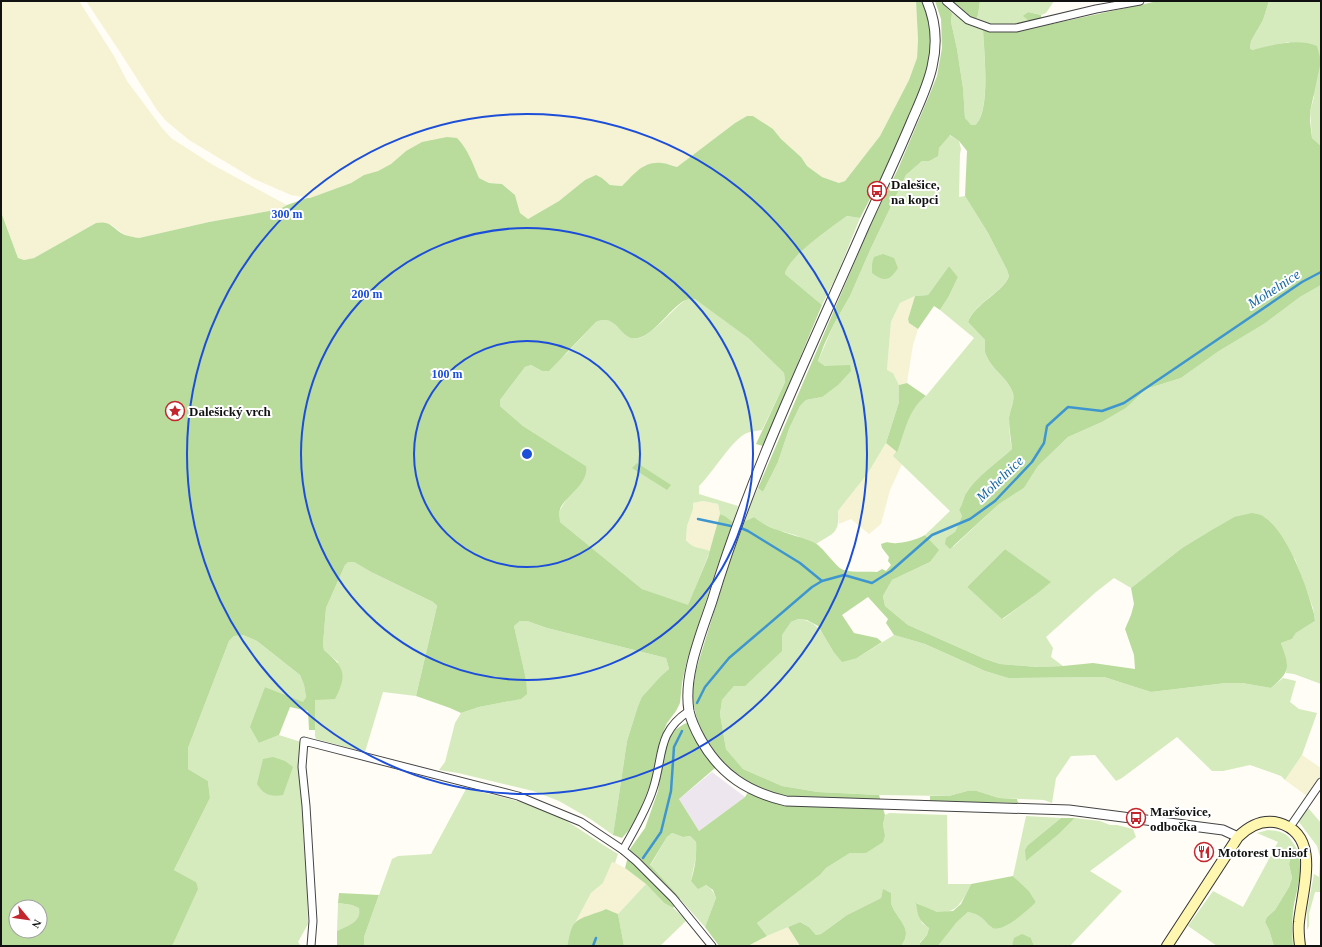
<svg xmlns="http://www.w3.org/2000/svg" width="1322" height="947" viewBox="0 0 1322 947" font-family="'Times New Roman',serif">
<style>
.industrial{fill:#eee6ef}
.farmland{fill:#f6f3d4}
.green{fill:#d5ebbd;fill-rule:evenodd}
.forest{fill:#b9dc9c;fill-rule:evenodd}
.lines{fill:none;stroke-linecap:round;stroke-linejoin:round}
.stream{stroke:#3f96cf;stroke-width:2.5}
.minor-casing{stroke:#444;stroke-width:9}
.tertiary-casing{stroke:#444;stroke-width:11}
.secondary-casing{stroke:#333;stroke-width:12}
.minor{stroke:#fff;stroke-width:7}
.tertiary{stroke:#fff;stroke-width:9}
.secondary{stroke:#fff6b0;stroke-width:10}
.ring{fill:none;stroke:#1d4ed8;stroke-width:2}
.labels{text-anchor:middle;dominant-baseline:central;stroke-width:4;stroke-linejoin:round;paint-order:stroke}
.poi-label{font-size:13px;font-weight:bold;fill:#111;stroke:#fff;text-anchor:start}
.water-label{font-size:14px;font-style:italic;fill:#1768a6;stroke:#fff}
.centre{fill:#1d4ed8;stroke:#fff;stroke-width:2}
.ring-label{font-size:12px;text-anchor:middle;font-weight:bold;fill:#1d4ed8;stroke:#fff;stroke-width:4;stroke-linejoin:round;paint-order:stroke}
</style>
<rect width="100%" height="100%" fill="#fffdf5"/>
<polygon class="industrial" points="712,772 745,797 699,831 679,799"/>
<g class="farmland">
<polygon points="1,1 79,1 114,56 127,81 162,128 171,138 213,165 287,205 280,209 209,222 139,238 130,237 122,233 112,225 96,223 34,258 23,260 18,258 1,212"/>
<polygon points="86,1 916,1 918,40 917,59 909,80 880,136 845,181 839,183 822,177 807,166 801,157 781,139 773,129 753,116 748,116 735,123 677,167 664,163 645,165 622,186 610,185 602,178 585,180 559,201 528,219 520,213 515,195 510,190 502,184 489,183 479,178 469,155 461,142 406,151 391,164 378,171 364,175 351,183 310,198 291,195 254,179 189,140 166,121 157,110 120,52"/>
<polygon points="915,296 908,319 909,323 918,329 913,345 907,383 899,385 893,373 887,370 891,322 900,303"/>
<polygon points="886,443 897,452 894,456 902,464 890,490 881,524 869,534 851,519 839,524 838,511 868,473"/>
<polygon points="703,501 718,504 720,514 710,551 695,548 689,545 686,539 687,526 693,509 693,503"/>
<polygon points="1302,755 1321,768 1321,775 1307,796 1285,780"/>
<polygon points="612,861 625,868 646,884 618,914 606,909 597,914 587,916 574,925 591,893 603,883"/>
<polygon points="788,927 800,946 748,946 767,936"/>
</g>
<g class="green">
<path d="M 980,1 L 1054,1 L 1046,13 L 1041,15 L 1028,12 L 1024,16 L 1029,21 C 1008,29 995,26 975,21 L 978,15 Z"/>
<polygon points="1269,1 1321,1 1321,146 1312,138 1310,112 1314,97 1289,42 1252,50 1250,48 1251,41 1263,20"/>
<path d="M 952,13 L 970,25 L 983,30 C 984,50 991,113 975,125 L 970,125 L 965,118 L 963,88 L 957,49 L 951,22 Z"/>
<path d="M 949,135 L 959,141 L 961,149 L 960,154 L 959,197 L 965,196 L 988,233 L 1007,270 L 1009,276 C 1003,293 975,302 968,322 L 985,340 C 985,345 984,351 986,355 C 992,370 1008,378 1013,393 C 1015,401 1010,410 1009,418 C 1009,428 1010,439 1012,449 C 997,463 975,477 965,495 C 963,500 962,505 959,510 L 962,516 L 955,532 L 953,547 L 999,504 L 1024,488 L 1038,466 L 1068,437 L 1102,422 L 1126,408 L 1146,389 L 1181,378 L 1219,351 L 1264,324 L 1300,297 L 1321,285 L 1321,684 L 1294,674 L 1286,673 L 1287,664 L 1281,643 L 1292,639 L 1296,633 L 1315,621 L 1313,608 L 1295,559 L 1234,517 L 1182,548 L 1131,588 L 1114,578 L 1096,592 L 1046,637 L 1053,648 L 1051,657 L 1063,666 L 1038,667 L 1000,664 L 985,659 L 908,625 L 885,606 L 883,596 L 892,580 L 930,562 L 938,550 L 925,535 L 950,511 L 893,456 C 901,446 902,435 906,424 C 910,412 917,403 926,396 L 974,338 L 940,310 L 949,296 L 958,277 L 949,266 L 928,295 L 915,296 L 900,303 L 891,322 L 887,370 L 893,373 L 899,385 L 899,402 L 886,443 L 868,473 L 838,511 C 840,534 833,533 816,544 L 795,535 L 777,530 L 760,522 L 754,517 L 743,522 L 758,488 L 763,492 L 778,462 L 789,429 L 800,406 L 806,400 L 822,397 L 830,366 L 825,366 L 818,361 L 834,324 L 850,296 L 871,248 L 906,175 L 922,161 L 929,161 ZM 1005,549 L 1050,582 L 1038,593 L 1003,619 L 967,587 Z"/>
<path d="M 847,216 L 860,218 L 837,275 L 822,305 L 785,274 C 788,257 832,227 847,216 Z"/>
<path d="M 687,299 L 695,299 L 700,302 L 748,338 L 784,373 L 785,382 L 762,430 C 757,431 752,431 747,433 C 733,438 712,474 699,486 L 699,494 L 738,506 L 733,522 L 725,516 L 720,514 L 718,504 L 703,501 L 693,503 L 693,509 L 687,526 L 686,540 C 693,549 700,547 710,551 L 688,606 L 642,589 L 560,522 L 560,510 L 586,466 L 523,426 L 500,406 L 500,400 L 525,367 L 531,365 L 542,371 L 566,354 L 596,322 C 618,312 621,342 639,338 C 654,334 673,308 687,299 Z"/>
<polygon points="348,561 354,562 371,572 433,602 437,606 416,696 383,692 365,752 316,739 315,736 315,699 338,662 324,650 323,644 326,608 345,565"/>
<path d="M 798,619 C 819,621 823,635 833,651 L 857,658 L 894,635 L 925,644 L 985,671 L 1008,678 L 1104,677 L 1151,692 L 1226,683 L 1242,683 L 1271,688 L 1283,678 L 1296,681 L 1290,702 L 1299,709 L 1317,713 L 1302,755 L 1285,780 L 1281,776 L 1250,765 L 1223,771 L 1212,771 L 1177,737 L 1122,778 L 1116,781 L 1095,755 L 1071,756 L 1056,778 L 1052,803 L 1044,800 L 999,798 L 977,791 L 967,791 L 949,796 L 879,795 L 818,792 L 782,786 L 743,769 L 726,749 L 720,714 L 722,700 L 734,686 L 745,685 L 791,622 Z"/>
<polygon points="520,621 527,621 547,628 666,658 669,669 662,675 637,709 627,741 613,835 592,820 559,801 533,791 458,773 439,770 445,762 455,723 461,713 479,707 520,699 526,679 514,626"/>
<polygon points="243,635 257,641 300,675 304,685 306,697 303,703 265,687 259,743 279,735 301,742 298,769 304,810 303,835 306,854 308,924 298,942 301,946 172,946 196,882 174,870 210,798 208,781 188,769 188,748 229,641 234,636"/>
<path d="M 466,789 C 499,796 533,803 563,819 C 582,830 599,843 618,854 L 615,863 L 612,862 L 603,883 L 591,893 L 574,925 L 567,946 L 364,946 L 364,937 L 392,859 L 398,856 L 431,854 Z"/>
<polygon points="1307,808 1309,809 1321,823 1321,893 1320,892 1315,892 1309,914 1309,926 1307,930 1307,911 1314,874 1319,877 1320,857 1317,846 1299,822"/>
<path d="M 889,813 L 947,815 L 948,884 L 971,884 C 963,899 958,915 937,912 C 931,911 923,906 917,903 L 922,923 L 929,928 L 927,935 L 920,942 L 920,946 L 901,946 C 915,928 896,920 891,903 C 891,900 891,896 891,893 L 883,890 L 881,898 L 847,915 L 821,934 L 816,935 L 809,927 L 800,922 L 767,936 L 757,923 L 820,875 L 826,868 L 850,853 L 866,853 L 885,835 L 883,825 L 885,815 Z"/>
<polygon points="1026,816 1061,818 1028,845 1027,860 1059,834 1075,818 1100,821 1110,825 1117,825 1133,829 1136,837 1090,871 1122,891 1070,946 1034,946 1031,938 1011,945 1012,946 938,946 957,922 968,912 977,913 992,928 1011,922 1036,902 1029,891 1013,876"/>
<path d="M 1268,830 C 1285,831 1289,835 1297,849 L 1293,848 L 1289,864 L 1292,878 L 1289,887 L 1275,910 L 1267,917 L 1265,922 L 1269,930 L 1274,946 L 1217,946 L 1188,926 L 1213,891 L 1243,907 L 1278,842 L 1257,833 Z"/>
<path d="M 672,833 L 683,837 L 690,836 L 696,842 L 697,852 L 691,881 C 703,884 711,884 716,898 L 705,927 L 650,866 L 667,837 Z"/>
<polygon points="646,884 664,903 673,908 687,920 660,946 624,946 618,914"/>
<path d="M 338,903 L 352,905 L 360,908 C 361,922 348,926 337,931 Z"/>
</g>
<g class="forest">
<path d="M 916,1 L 922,1 L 931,29 L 931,49 L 928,74 L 898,145 L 860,218 L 847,216 C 832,227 788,257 785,274 L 822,305 L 763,446 L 756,444 L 785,382 L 784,373 L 748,338 L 695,299 C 692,299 688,298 686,300 C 671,306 656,334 638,338 C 620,342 618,312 596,322 L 549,371 L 542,371 L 531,365 L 525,367 L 500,400 L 500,406 L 523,426 L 586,466 C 589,484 566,495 560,509 C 559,513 560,518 560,522 L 642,589 L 688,605 L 708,557 L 720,514 L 725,516 L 733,522 L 714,576 L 687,660 L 682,683 L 680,703 L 676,711 L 667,723 L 660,740 L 651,782 L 635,823 L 622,838 L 613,835 L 627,741 L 637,709 L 642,697 L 662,675 L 669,669 L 666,658 L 547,628 L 527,621 L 520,621 L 514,626 L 526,679 L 527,694 L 521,699 L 479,707 L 461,713 L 450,708 L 416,696 L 437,606 L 433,602 L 371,572 L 354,562 L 348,562 L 345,565 L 326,608 L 323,644 L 324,650 C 344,667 348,674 335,699 L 315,700 L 315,730 L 309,730 L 308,711 L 290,707 L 279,735 L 259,743 L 250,727 L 265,687 L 303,702 L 306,697 L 304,685 L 300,675 L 257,641 L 243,635 L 234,636 L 229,641 L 188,748 L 188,769 L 208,781 L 210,798 L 174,870 L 196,882 L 198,889 L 172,946 L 1,946 L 1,212 L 18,258 L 24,260 L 34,258 L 96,223 C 109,221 110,225 121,233 C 126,236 133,237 139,238 L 209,222 L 280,209 L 287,205 L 307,198 L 310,198 L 351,183 L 364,175 L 378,171 L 391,164 L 406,151 L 422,142 L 447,137 L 457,138 C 468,149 473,164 479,178 L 489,183 L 502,184 L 515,195 L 520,213 L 528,219 L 559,201 L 585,180 L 596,175 L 602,178 L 610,185 L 622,186 C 635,174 642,161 662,163 C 667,163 672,166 677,167 L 735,123 L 747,116 L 753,116 L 773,129 L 781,139 L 801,157 L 807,166 L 822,177 L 839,183 L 845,181 L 880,136 L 909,80 L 917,58 L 918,40 ZM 16,907 L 40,907 L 40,931 L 16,931 Z"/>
<path d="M 935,1 L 940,1 L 952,13 L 951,22 L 957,49 L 963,88 L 965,118 L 971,125 L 975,125 C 991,113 984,50 983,30 L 991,32 L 1015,32 L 1158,1 L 1269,1 L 1263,20 L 1251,41 L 1250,48 L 1252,50 C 1273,45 1297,38 1317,46 L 1321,61 L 1310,112 L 1310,121 L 1312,138 L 1321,146 L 1321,285 L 1300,297 L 1264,324 L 1219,351 L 1181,378 L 1146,389 L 1126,408 L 1102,422 L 1068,437 L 1038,466 L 1024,488 L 999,504 L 950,549 L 945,544 L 946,538 L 955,532 L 962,516 L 959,510 C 962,505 963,500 965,495 C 975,477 997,463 1012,449 C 1011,439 1009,428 1009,418 C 1010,410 1015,401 1013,393 C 1008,378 992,370 986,355 C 984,351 985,345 985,340 L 968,322 C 975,303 1004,292 1009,276 L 1007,270 L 988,233 L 965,196 L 967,151 L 959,141 L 950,135 L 939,148 L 938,156 L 929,161 L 922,161 L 906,175 L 871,248 L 850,296 L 834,324 L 824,345 L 818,361 L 825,366 L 850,365 L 851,371 L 838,385 L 822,397 L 806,400 L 800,406 L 789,429 L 778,462 L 763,492 L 758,488 L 874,217 L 898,169 L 929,96 L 937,76 L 942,48 L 941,19 Z"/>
<polygon points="953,1 980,1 978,15 975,21 954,4"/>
<polygon points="1028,12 1041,15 1041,19 1029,21 1023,16"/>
<path d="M 883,254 L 894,258 L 898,268 C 890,280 885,283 872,273 L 872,264 L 874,257 Z"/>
<polygon points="949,266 958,277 949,296 940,310 934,306 918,329 909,323 908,319 915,296 928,295"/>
<path d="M 907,383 L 926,396 C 907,411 906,430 897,452 L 886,443 L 899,402 L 899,385 Z"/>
<polygon points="637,463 671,485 667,490 632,468"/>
<path d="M 1252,513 C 1256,514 1261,514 1264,517 C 1288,533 1307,587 1314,614 L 1315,621 L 1296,633 L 1292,639 L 1281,643 C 1289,667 1292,670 1271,688 L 1242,683 L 1226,683 L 1151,692 L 1104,677 L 1008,678 L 985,671 L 925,644 L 894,635 L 886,623 L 888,619 L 868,597 L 842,615 L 854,633 L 877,638 L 882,642 L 857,658 L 842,662 L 833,651 L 818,626 L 807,620 L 798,619 L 791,622 L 782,635 L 782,651 L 745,686 L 734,686 L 722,700 L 720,714 L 726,749 L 743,769 L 782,786 L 818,792 L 879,795 L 885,815 L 883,825 L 885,835 L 883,842 L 866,853 L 850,853 L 826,868 L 820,875 L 757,923 L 767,936 L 748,946 L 719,946 L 705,927 L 716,898 L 713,890 L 706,885 L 698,889 L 691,881 C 695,868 697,856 696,842 L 690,836 L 683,837 L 672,833 L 667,837 L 650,865 L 680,898 L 673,908 L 664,903 L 646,884 L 625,868 L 630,849 L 645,828 L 658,791 L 665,748 L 671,735 L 675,730 L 684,724 L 697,720 L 692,696 L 696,670 L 735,544 L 743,522 L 754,517 C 760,522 770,528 778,530 C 790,535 803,537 815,543 C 825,549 837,569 844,570 C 854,573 867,571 877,572 L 882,569 L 886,571 L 891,565 L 888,561 L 889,557 L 882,548 L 881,544 C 890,540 889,544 897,543 C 905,543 918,539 925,535 L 939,550 L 930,562 L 892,580 L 883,596 L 885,606 L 908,625 L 985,659 L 1000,664 L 1037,667 L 1063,666 L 1093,663 L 1135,669 L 1134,655 L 1125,629 L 1131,615 L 1134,604 L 1131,588 L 1182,548 L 1210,531 L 1234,517 ZM 722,762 L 737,776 L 752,786 L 745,797 L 699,831 L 679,799 Z"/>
<polygon points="1005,549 1051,582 1038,593 1002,619 967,587"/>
<path d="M 273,757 L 285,761 L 293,767 L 283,795 C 270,797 264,795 257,784 L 263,759 Z"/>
<polygon points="967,791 977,791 999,798 1017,799 1018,803 930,801 930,796 949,796"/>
<polygon points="1061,818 1075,818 1059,834 1026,861 1025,850 1028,845"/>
<path d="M 1293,848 L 1297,849 C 1305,869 1296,890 1293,911 C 1292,923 1292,934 1293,946 L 1274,946 L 1269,930 L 1265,922 L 1267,917 L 1275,910 L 1289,887 L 1292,878 L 1289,864 Z"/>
<path d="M 1013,876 L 1029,891 L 1036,902 C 1029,909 1001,935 991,927 C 982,919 981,914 968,912 L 957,922 L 938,946 L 920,946 L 920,943 L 927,935 L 929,928 C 918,919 918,916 916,903 L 937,912 L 953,911 L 961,904 L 971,884 Z"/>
<path d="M 883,889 L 891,893 C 891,896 891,900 891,903 C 896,920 915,928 901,946 L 800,946 L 788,927 L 800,922 L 809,927 L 816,935 L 821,934 L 847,915 L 881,898 Z"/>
<path d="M 339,893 L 379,895 L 364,937 L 364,946 L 337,946 L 337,931 C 347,926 362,922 359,908 L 352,905 L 338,903 Z"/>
<path d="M 606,909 L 618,914 L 624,946 L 567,946 C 569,940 570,929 574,924 C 580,916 597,914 606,909 Z"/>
<polygon points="1022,934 1031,938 1034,946 1012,946 1014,938"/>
</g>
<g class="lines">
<g class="stream">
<polyline points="698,519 731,526"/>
<polyline points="741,528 748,531 800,563 822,581"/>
<polyline points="697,703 705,687 729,658 812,587 822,581 844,575 872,583 891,571 932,535 970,519 995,501 1032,462 1044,443 1047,426 1068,407 1102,411 1124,403 1302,282 1321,272"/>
<polyline points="643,858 661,832 671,791 674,747 682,731"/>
<polyline points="593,946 596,938"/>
</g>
<g class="minor-casing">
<g id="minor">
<polyline points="946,1 968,20 990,28 1016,28 1096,9 1140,1"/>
<polyline points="1290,827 1321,782"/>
<path d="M 623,850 C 634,830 646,811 653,789 C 664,756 656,733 689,711"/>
<polyline points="311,946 313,921 306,806 302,767 304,741 518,796 581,822 623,850 636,861 673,898 712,946"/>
</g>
</g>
<g class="tertiary-casing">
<path id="tertiary" d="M 927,1 C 936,22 937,46 932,67 C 928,85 920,102 913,118 C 898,154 881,190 865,225 C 811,349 751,472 712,601 C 701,634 683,676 689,711 C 691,721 696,731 701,740 C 721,775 748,792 786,801 L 1069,810 L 1223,830 L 1238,837"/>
</g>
<g class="secondary-casing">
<path id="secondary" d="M 1167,946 L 1238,837 C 1249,826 1263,819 1279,823 C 1322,835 1302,890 1299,922 C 1298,930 1299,938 1300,946"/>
</g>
<use href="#minor" class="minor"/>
<use href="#tertiary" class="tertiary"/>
<use href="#secondary" class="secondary"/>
</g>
<g class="ring">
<circle cx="527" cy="454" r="113"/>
<circle cx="527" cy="454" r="226"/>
<circle cx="527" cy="454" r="340"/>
</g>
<defs>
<g id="bus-ring" transform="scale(1)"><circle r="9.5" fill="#fff" stroke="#c4262e" stroke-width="1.5"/><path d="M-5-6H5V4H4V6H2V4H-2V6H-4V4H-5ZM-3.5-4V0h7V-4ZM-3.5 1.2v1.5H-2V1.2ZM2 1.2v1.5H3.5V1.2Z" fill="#c4262e"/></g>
<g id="sight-ring" transform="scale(1)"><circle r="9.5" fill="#fff" stroke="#c4262e" stroke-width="1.5"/><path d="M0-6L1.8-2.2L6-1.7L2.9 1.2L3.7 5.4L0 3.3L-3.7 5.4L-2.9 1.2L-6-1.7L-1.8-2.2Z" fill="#c4262e"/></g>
<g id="restaurant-ring" transform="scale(1)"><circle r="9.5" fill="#fff" stroke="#c4262e" stroke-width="1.5"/><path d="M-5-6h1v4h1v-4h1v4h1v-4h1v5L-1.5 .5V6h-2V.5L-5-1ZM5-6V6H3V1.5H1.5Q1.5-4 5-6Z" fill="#c4262e"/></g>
</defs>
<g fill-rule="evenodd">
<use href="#bus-ring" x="877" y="191"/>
<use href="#sight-ring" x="175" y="411"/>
<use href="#bus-ring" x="1136" y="818"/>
<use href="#restaurant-ring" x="1204" y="852"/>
</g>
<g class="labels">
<g class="poi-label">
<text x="891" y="184">Dalešice,<tspan x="891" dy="15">na kopci</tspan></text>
<text x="189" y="411">Dalešický vrch</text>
<text x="1150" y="811">Maršovice,<tspan x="1150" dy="15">odbočka</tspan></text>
<text x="1218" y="852">Motorest Unisof</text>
</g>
<g class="water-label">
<text transform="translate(1274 289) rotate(-33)">Mohelnice</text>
<text transform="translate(1000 479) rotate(-44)">Mohelnice</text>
</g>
</g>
<circle cx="527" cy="454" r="6" class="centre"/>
<g class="ring-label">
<text x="287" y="218">300 m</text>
<text x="367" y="298">200 m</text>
<text x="447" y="378">100 m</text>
</g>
<rect width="1322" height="947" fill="none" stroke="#111111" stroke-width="4"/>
<g transform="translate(28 919) rotate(119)"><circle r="19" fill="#ffffff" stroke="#a0a0a0"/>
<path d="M0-3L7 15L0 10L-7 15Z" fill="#c4262e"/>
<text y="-6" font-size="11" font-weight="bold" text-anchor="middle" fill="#111111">N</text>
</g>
</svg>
